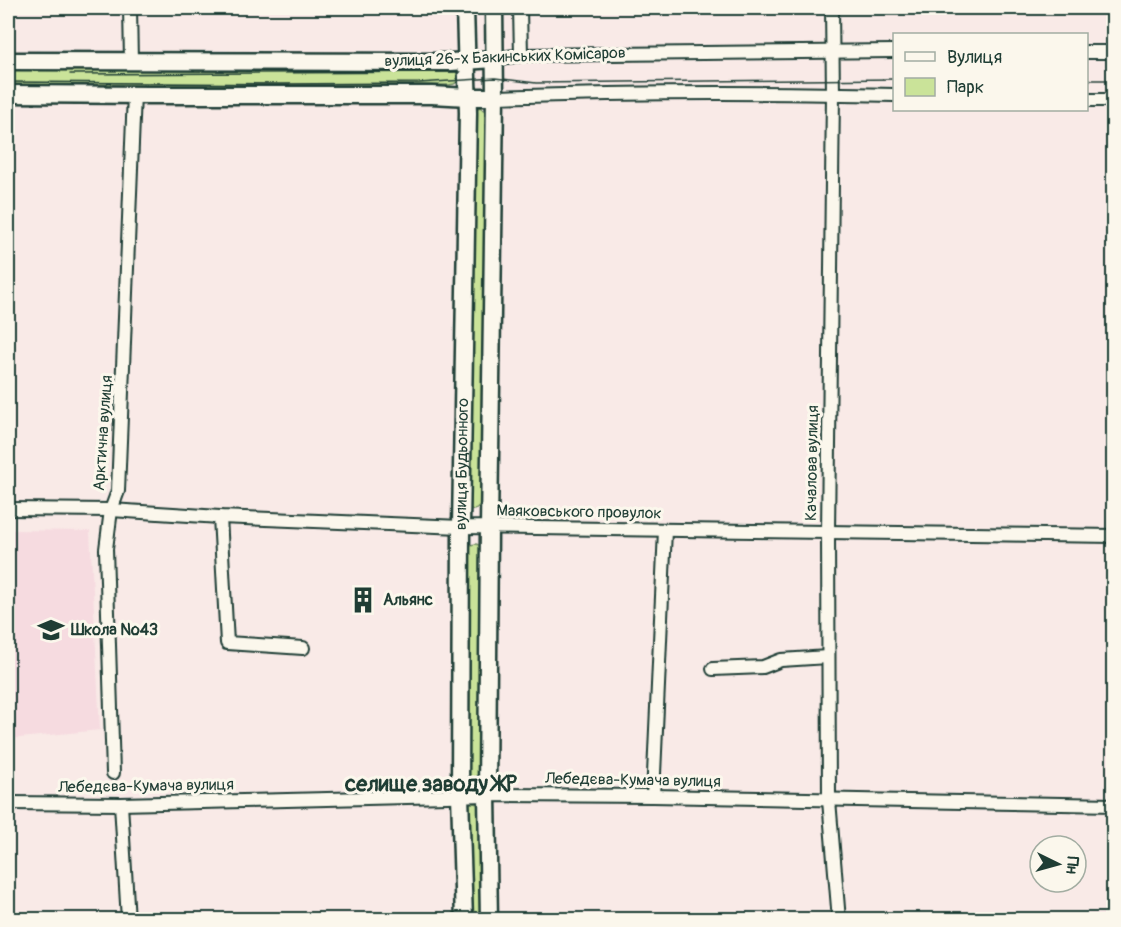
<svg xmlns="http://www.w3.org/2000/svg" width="1121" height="927" viewBox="0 0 1121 927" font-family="Pangolin,sans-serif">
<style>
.built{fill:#f6dbe0}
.green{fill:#cae399;stroke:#749066;stroke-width:1.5}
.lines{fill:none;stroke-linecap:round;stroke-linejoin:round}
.street-casing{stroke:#1f3d34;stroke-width:16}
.secondary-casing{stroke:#1f3d34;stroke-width:21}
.street{stroke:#fbf7ec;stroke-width:12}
.secondary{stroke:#fbf7ec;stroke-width:16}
.tram{stroke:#1f3d34;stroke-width:1.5}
.labels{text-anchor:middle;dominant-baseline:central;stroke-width:6;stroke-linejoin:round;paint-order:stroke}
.street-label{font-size:16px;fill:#1f3d34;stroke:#fbf7ec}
.poi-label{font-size:16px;font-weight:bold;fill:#1f3d34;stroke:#fbf7ec;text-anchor:start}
.district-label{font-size:22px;font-weight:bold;fill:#1f3d34;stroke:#fbf7ec}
</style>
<rect width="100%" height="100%" fill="#f9eae7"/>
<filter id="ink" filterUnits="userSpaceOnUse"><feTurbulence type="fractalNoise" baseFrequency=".0167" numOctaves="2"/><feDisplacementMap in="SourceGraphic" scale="12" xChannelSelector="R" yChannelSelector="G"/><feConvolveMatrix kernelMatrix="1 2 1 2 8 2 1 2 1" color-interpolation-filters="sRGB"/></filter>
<g filter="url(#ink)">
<polygon class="built" points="8,530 90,531 100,730 10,739 8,777"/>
<g class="green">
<polygon points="8,66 452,67 458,70 460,75 459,81 454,84 449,85 8,85"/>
<polygon points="480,107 488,114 480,505 474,510 470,509 468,504 474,232 474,113 476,109"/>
<polygon points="476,544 479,545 481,552 479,780 474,786 469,785 467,782 467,549 470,545"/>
<polygon points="469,802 478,804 481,809 482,919 471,919 467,805"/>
</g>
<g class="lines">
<g class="street-casing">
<g id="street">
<polyline points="130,8 131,61"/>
<polyline points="520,8 521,55"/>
<polyline points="832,8 833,94 828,532 829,800 839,920"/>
<polyline points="1086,52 1114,52"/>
<polyline points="494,59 521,55 894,51"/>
<path d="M 495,97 C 628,92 762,92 894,95"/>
<polyline points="1086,100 1114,100"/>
<polyline points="8,509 111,510 220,517 461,527 1114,536"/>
<polyline points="220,517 227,643 303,648"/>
<polyline points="713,669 763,667 781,660 828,657"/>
<polyline points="113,773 106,549 111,510 118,491 134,94"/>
<polyline points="653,796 665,530"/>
<polyline points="8,803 121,804 487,795 653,796 1114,805"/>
<polyline points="121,804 128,920"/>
</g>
</g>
<g class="secondary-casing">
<g id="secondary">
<polyline points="8,61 451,62 494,59"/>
<polyline points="8,94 149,95 432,95 468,97 495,97"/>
<path id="s1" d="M 464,920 L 460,795 L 461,527 L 468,113 L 465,8"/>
<polyline points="489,920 487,795 489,527 495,97 494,8"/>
</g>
</g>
<use href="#street" class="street"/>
<use href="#secondary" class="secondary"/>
<g class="tram">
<polyline points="70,74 460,72"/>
<polyline points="1086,80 1114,80"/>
<polyline points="8,82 280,84 419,83 495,78 536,83 894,79"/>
</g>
</g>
</g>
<defs>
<g id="building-bare" transform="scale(2.07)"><path d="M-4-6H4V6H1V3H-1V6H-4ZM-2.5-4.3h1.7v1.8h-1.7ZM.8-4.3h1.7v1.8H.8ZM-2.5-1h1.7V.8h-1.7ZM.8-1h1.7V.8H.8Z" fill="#1f3d34" stroke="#fbf7ec" stroke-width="2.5" paint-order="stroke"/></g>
<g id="school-bare" transform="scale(2.07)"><path d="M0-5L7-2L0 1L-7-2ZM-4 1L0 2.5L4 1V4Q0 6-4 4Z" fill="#1f3d34" stroke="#fbf7ec" stroke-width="2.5" paint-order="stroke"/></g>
</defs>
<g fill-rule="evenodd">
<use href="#building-bare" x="363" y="600"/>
<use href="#school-bare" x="51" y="630"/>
</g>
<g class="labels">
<g class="street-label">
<text transform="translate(505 57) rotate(-2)">вулиця 26-х Бакинських Комісаров</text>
<text transform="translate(103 433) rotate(-86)">Арктична вулиця</text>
<text stroke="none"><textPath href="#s1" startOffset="456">вулиця Будьонного</textPath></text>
<text transform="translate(812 463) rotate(-89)">Качалова вулиця</text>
<text transform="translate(579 512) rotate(1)">Маяковського провулок</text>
<text transform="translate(633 780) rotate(1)">Лебедєва-Кумача вулиця</text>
<text transform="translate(146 786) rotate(-1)">Лебедєва-Кумача вулиця</text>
</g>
<g class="poi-label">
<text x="383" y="600">Альянс</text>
<text x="71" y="630">Школа №43</text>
</g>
<g class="district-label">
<text x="431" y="784">селище заводу ЖР</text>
</g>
</g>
<rect width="1121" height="927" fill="none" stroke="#fbf7ec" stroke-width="30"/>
<rect x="15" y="15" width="1091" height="897" fill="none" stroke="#1f3d34" stroke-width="2" filter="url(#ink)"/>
<rect x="893" y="33" width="195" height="78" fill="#fbf7ec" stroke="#a3ada2" stroke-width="1.5"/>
<rect x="905" y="52" width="30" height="9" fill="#fbf7ec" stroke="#a3ada2" stroke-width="1.5"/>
<text x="947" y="63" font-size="18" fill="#1f3d34">Вулиця</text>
<rect x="905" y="78" width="30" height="18" fill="#cae399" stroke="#a3ada2" stroke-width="1.5"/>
<text x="947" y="93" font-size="18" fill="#1f3d34">Парк</text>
<g transform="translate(1058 864) rotate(95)"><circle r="28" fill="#fbf7ec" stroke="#a3ada2" stroke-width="1.5"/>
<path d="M0-4.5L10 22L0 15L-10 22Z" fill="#1f3d34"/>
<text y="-9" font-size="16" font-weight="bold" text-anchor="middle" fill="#1f3d34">Пн</text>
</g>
</svg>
